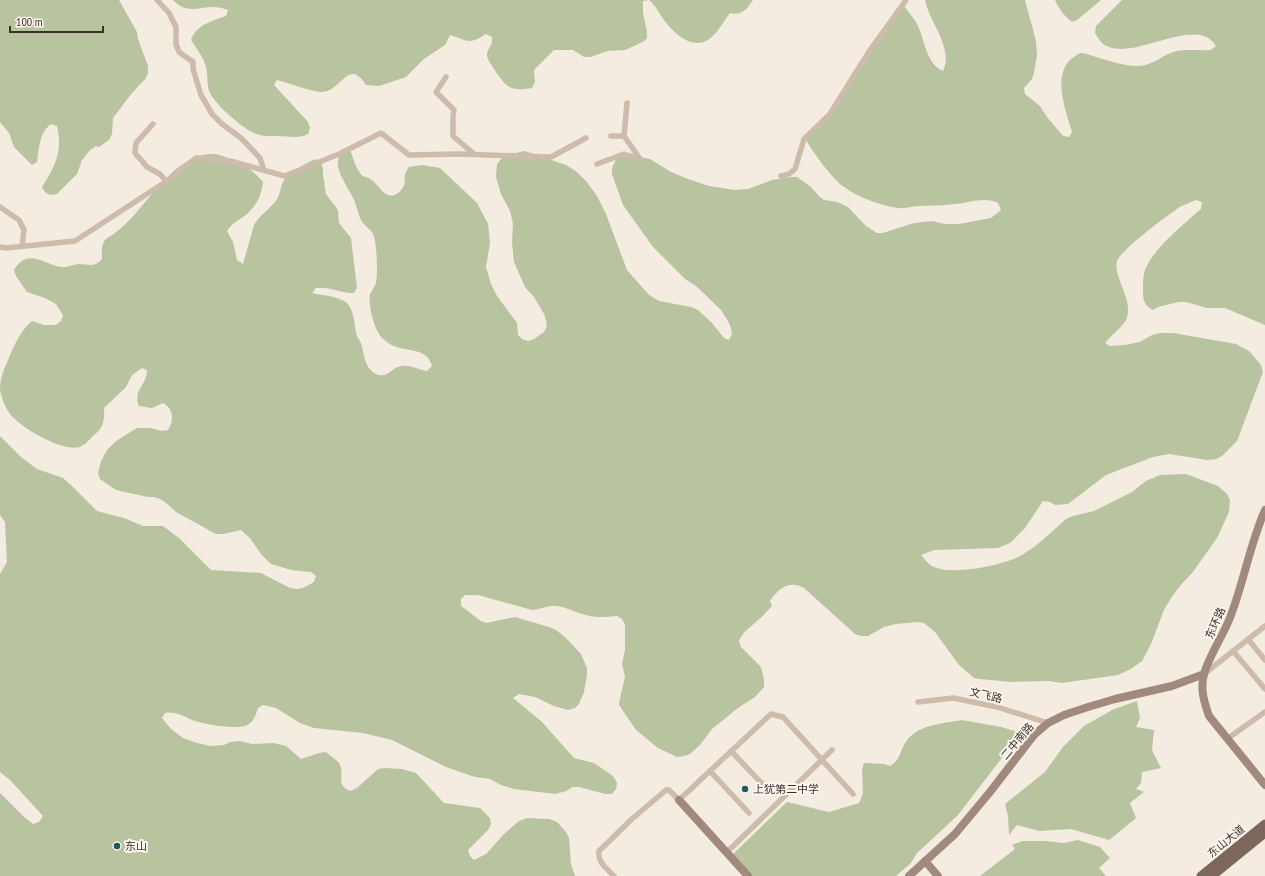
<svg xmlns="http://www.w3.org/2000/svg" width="1265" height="876" viewBox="0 0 1265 876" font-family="'PT Sans Narrow','Noto Sans SC',sans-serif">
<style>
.green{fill:#b8c4a0}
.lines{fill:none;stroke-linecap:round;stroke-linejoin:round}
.street{stroke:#cdbbac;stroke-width:5.5}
.secondary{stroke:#a18a7d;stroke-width:8}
.primary{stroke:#7d675c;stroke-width:9}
.poi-dot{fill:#1f5a5e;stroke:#fbf5ee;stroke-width:1.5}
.labels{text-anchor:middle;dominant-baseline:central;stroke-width:4;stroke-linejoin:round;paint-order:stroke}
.street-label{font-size:11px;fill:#3b302b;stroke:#fbf5ee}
.poi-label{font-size:11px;fill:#3b302b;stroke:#fbf5ee;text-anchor:start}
</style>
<rect width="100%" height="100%" fill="#f4ebe1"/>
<g class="green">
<path d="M 0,0 L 119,0 L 137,32 L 138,39 L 148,66 L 148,73 L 146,78 L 132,93 L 113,118 L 112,134 L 109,140 L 99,147 L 96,146 L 90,150 L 82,160 L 77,174 L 57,194 L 50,195 L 45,192 L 42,187 C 55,167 63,151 57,126 L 51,124 C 39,133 39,149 37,162 L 32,165 L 14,147 L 9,133 L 0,122 Z"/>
<path d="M 173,0 L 753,0 C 747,9 742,16 730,13 C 723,22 717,34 708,40 C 691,50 674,33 664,20 C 659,13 656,6 649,0 L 643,1 L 643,13 L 647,31 L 647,38 L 643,42 L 625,50 L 608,51 L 590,57 L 584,57 L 573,50 L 554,50 L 534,70 L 535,82 L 532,88 C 525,89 515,91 508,86 C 503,83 486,59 487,55 C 487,48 493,47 492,37 L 486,34 C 469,45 469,41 450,35 L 445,45 L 424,59 L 406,77 L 379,86 L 366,85 C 364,82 361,78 358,76 C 346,67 338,92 322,92 C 312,92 289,83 277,80 L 274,85 L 308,122 L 310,128 L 308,134 C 299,139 289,136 278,136 C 271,136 264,137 257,134 C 244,130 214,104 209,91 C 207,84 208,75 206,67 C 204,58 196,48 191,40 C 196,25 212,21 226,16 L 228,10 C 206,0 191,19 173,0 Z"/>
<path d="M 925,0 L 1025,0 L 1036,41 L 1037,55 L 1034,73 L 1032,79 L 1024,88 L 1025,94 L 1040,106 L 1047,117 L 1063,136 L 1069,137 L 1072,132 C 1066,112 1052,76 1071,59 C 1074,57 1077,54 1081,53 C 1086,53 1092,56 1096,57 C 1109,61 1124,66 1138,66 C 1153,66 1163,54 1177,51 C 1187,49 1201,51 1211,50 L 1216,46 C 1197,12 1128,66 1102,43 C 1099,40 1097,36 1095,33 L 1096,26 L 1122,0 L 1265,0 L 1265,325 L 1225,308 L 1207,308 L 1186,302 L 1179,302 L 1158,307 L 1153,310 C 1143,305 1143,299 1143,289 C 1143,282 1143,274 1146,268 C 1155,247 1184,224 1201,209 L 1202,202 L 1196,200 C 1190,203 1182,205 1177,209 C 1165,217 1121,250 1117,261 C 1112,277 1138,305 1124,323 C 1119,330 1111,335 1105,343 L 1110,346 L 1125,345 L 1140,342 L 1152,335 L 1160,333 L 1173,333 L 1236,344 L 1249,351 L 1261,365 L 1263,372 L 1237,441 L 1222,456 L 1216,459 L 1207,460 L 1169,454 L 1153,457 L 1106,475 L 1068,504 L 1055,505 L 1050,502 L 1043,501 L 1025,528 L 1010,543 L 998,548 L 934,550 L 921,555 C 924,558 928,564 932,566 C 951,576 999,566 1018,557 C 1036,548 1051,532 1066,519 L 1073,516 L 1094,511 L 1132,492 L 1146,481 L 1160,475 L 1186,474 L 1218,486 L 1227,494 L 1230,500 L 1229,512 L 1217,538 L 1193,572 L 1179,587 L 1171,598 L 1164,610 L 1151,644 L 1142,661 L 1131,669 L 1118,675 L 1062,683 L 1049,681 L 1011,682 L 980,679 L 974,678 L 959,665 L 935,632 L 929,627 L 924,623 L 917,622 L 896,624 L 884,627 L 868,636 L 861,636 L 855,634 L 804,588 C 789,580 779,588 770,601 L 772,606 C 767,611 763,616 758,620 C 750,628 743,631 739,641 L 741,647 L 761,667 L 764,680 L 764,687 L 755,697 L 738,708 L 712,729 L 700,745 L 690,754 L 684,756 L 677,757 L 658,748 L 636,730 L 619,705 L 620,698 L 625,677 L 622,664 L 625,649 L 625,625 L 622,619 L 617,616 C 606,617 596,618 586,615 C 576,613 567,607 556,606 C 548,605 540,610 532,610 L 478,595 L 465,595 L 461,599 L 461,606 L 481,621 L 486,623 L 515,617 L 549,627 L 556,630 L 566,638 L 581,654 L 587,668 L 587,675 L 584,692 L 579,704 L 575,708 L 568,710 L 554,706 L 535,697 L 519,694 L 513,698 L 542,722 L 574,758 L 594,763 L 613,776 L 617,783 L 616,789 L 612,794 L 605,794 L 579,787 L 572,787 L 567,791 L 555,794 L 514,789 L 501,785 L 490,779 L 475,777 L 446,767 L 392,740 L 363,733 L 314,728 L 300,723 L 276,708 L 263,705 L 258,708 C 256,714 254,721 249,724 C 240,731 202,724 192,720 C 183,716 175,711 165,713 L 162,718 L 171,729 L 183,738 L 197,743 L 210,746 L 224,745 L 230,742 L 240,741 L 252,744 L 273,743 L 286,746 L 301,759 L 319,753 L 326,752 C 330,756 336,759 339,763 C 346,774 334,784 350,791 L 357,788 L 378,769 L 385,768 L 402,769 L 416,773 L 444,803 L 480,808 L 490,818 L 491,824 L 488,830 L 468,850 L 470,856 L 474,860 L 486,854 L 504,834 L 519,821 L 527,818 L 549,819 L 557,822 L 566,832 L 569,838 L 571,864 L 575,876 L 0,876 L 0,793 L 23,816 L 33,824 L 39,822 L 43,816 L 10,780 L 0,772 L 0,574 L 7,562 L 5,522 L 0,515 L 0,436 L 21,457 L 37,469 L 63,478 L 72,486 L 97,511 L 124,518 L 143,526 L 163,526 L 179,538 L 211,570 L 261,573 L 290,588 L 297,589 L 303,588 L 314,582 L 316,576 L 311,572 L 291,570 L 271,564 L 261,554 L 250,538 L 241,530 L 223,534 L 216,534 L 176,512 L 165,502 L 160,499 L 154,497 L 148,497 L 116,490 L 100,479 L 98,473 L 101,461 L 107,450 L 116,441 L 137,428 L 150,428 L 162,431 L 168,430 C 174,420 174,409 163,403 L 152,408 L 139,406 C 132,390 147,386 147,370 L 142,368 L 132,375 L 126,387 L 104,408 C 105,420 103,428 94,435 C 90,439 85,445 80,447 C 62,452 21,428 10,414 C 5,407 1,397 0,389 C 0,379 4,369 8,360 C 13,347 21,330 32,321 L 44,325 L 56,325 L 61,321 L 63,315 L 56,304 L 45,298 L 27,292 L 16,276 L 14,270 C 27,247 44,264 61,267 C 68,268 73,264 79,264 C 90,264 94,268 102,259 C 101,235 106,242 121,228 C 126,224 131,218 136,213 C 155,191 182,152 213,154 C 219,154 225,157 231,159 C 244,164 254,171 263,182 C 261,196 257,205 246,215 C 239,220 232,223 227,231 L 233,242 L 237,260 L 243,264 L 254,225 C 259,216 268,210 275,202 C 280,196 280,189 283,182 C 287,173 308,162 316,159 L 321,163 L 323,168 L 323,175 L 326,194 L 338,210 L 339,223 L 351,238 L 357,288 L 354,293 C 341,293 328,286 316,288 L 312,293 C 321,295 334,296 342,300 C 354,305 354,321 356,332 C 356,337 361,341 362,346 C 364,356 366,372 379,375 C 387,377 392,369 398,367 C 411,363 416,370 427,371 L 432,366 C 427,347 407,352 394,346 C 388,344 381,338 378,332 C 373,324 368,303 370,294 C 372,290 375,287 376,283 C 378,275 377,241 373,234 C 371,229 364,226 361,220 C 358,214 357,207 354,200 C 349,189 341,179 338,167 C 337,163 339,157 340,152 L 350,150 C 353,157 355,166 360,173 C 363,178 366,176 370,179 C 379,183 387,207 402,189 C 408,182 401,177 409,167 L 422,165 L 440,168 L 477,203 L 488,224 L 490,243 L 486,267 L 491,284 L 497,296 L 517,323 L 518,335 L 522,339 L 528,341 L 534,339 L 544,332 L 547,326 L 546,320 L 544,314 L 534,297 L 525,287 L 514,262 L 512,243 L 513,224 L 510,211 L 501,194 L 496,177 L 497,164 L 502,158 L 507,155 L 525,151 L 566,165 L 577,172 L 586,181 L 597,196 L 606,214 L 627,270 L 649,295 L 659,301 L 691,307 L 698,310 L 712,323 L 724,338 L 729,340 L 732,334 L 731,328 L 728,321 L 721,310 L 696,286 L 685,279 L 653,247 L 623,205 L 612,174 L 612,168 L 618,155 L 624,154 L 650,159 L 671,172 L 688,179 L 709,186 L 735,190 L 748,189 L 772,180 L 791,177 L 797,177 L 811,187 L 819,196 L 824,200 L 837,202 L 848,207 L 866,226 L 877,233 L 883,233 L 914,223 L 932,221 L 945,224 L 959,224 L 991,218 L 1001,210 L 998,203 C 986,196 968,203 954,204 C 942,206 931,205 920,206 C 913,206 905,209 898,208 C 880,205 859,198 844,187 C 833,180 813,152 806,140 L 846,92 L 866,51 L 890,18 L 899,8 L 905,7 C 908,12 913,17 916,22 C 925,38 925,63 943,71 C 954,49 929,21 925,0 Z"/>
<path d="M 1055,0 L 1101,0 L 1077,20 L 1072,22 C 1064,16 1059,9 1055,0 Z"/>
<polygon points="1137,701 1140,718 1136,727 1154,730 1152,750 1161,768 1142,772 1141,783 1136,789 1144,792 1130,803 1136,818 1109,840 1071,829 1039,831 1017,825 1009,835 1008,816 1005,804 1045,772 1063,747 1084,726 1112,710"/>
<path d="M 962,720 L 1001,727 L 1021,733 L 958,815 L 917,853 L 911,863 L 896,876 L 752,876 L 732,855 L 787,802 L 829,812 L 859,803 L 863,794 L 862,770 L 864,763 L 884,764 L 890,766 C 901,759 899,753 905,743 C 917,724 942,724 962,720 Z"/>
<polygon points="1078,840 1100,847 1110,858 1099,868 1106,876 980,876 1015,849 1012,845 1022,841 1045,841 1064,843"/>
</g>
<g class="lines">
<g class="street">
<polyline points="157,0 169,13 176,27 176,44 179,52 193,62 193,69 201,95 212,114 222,124 241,138 260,158 264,170"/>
<polyline points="446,77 436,92 454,110 453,116 453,136 474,154"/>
<polyline points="153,124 136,143 135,153 147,167 160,174 166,181"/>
<polyline points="611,136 624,136 627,103"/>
<polyline points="597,164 624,154 640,159 624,136"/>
<polyline points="781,176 789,174 795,169 804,139 830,114 863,61 906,0"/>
<polyline points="0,207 19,220 24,230 22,246"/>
<polyline points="0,247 6,248 75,241 173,177 196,158 230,161 285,176 339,154 381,133 409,155 459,154 551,157 586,138"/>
<polyline points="1248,639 1265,660"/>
<polyline points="1233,651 1265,689"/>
<polyline points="1204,674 1265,626"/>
<polyline points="918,702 953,698 997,707 1048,723"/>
<polyline points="1227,739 1265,712"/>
<polyline points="731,751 770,792"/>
<polyline points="710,771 749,813"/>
<polyline points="726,853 832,750"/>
<path d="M 614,876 C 607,869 597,862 599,851 L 632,819 L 666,790 L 669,790 L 679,800 L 771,714 L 783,717 L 853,794"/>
</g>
<g class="secondary">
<path d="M 1265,510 C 1250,544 1244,581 1231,615 C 1224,635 1210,653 1204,674 C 1200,688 1204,702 1209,716 L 1265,785"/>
<polyline points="679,800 748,876"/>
<polyline points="925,861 938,876"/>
<polyline points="909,876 955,834 990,792 1034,735 1048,723 1064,715 1088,707 1115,699 1172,686 1204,674"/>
</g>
<g class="primary">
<polyline points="1201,876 1265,824"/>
<polyline points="1212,876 1265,833"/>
</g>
</g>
<g class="poi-dot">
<circle cx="745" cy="789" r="4"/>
<circle cx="117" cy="846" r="4"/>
</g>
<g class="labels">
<g class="street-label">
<text transform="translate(1215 623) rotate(-66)">东环路</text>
<text transform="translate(986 695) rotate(13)">文飞路</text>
<text transform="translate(1017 741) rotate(-50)">二中南路</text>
<text transform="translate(1226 841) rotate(-39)">东山大道</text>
</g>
<g class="poi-label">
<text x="753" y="789">上犹第二中学</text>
<text x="125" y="846">东山</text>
</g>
</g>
<path d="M10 26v6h93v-6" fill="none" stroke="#3b302b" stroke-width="2"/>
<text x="16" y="26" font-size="12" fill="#3b302b" stroke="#fbf5ee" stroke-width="3" paint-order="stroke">100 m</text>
</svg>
